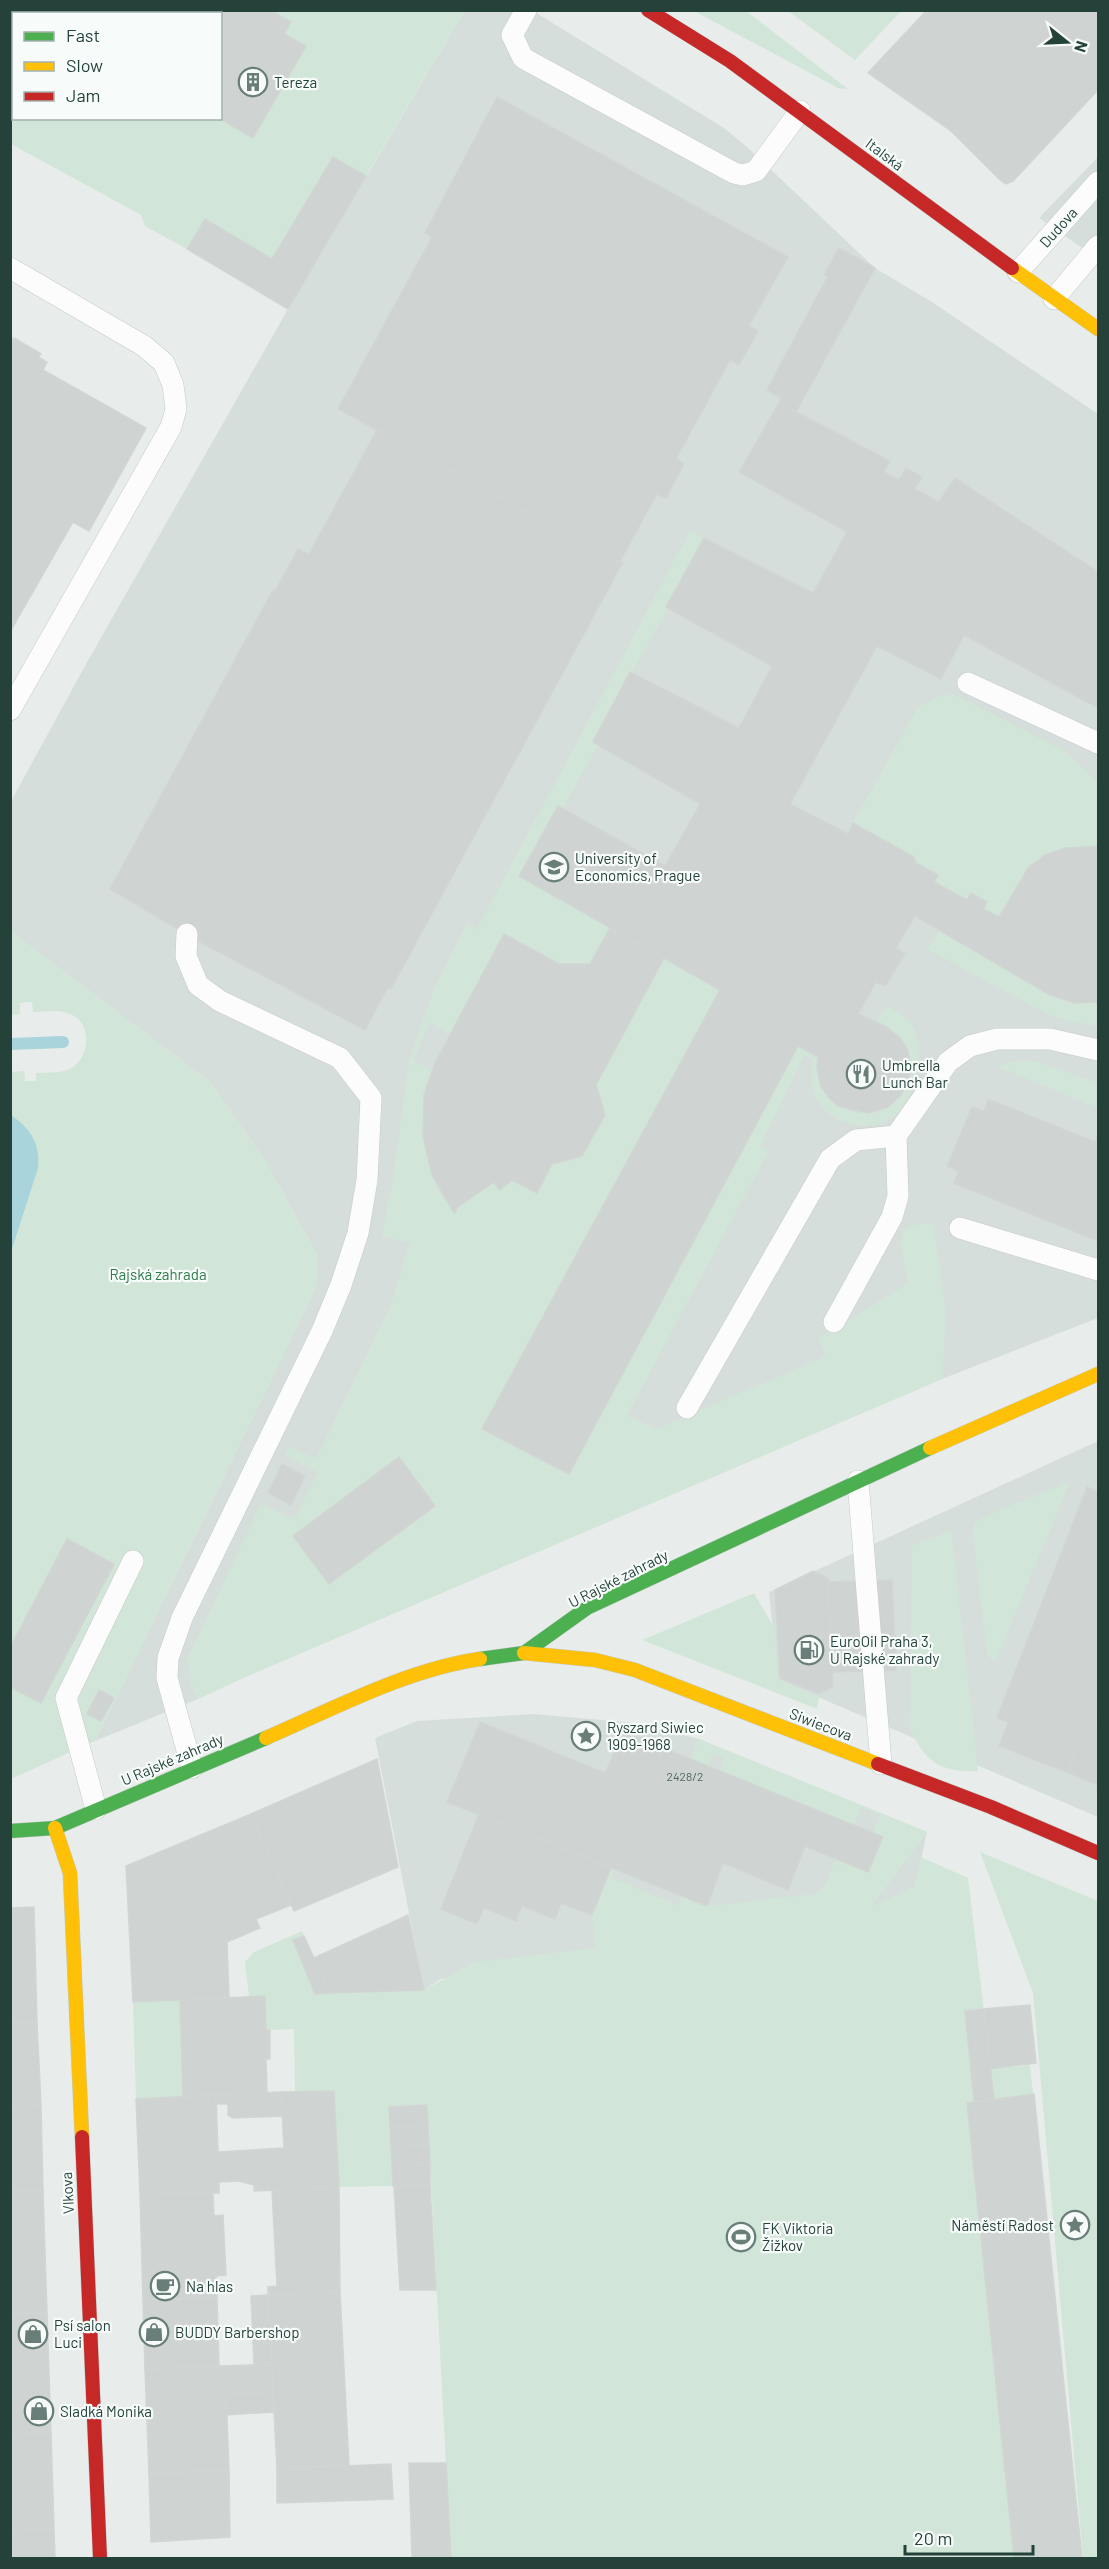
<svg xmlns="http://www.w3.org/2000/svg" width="1109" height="2569" viewBox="0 0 1109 2569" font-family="Barlow,sans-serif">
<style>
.built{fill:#d6dedb}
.green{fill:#d1e6d8}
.water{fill:#a9d4db}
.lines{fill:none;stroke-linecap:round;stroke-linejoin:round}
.stream{stroke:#a9d4db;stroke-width:12}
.building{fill:#cfd4d2;stroke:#d1d6d4;stroke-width:1.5}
.lane-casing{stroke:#c5cac8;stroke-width:22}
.street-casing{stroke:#c5cac8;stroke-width:34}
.fast-casing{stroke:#c3cbc8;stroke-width:15}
.slow-casing{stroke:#c3cbc8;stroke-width:15}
.jam-casing{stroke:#c3cbc8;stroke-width:15}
.lane{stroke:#fcfcfc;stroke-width:21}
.street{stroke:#fcfcfc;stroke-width:33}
.fast{stroke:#4caf50;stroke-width:14}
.slow{stroke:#ffc107;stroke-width:14}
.jam{stroke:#c62828;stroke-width:14}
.labels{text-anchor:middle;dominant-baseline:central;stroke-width:4.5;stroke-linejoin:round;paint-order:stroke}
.number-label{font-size:12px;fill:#506761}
.poi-label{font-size:15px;fill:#24423a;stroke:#f7fbf9;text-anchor:start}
.street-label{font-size:15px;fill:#24423a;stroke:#f7fbf9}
.park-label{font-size:15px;fill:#2d7a4b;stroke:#f7fbf9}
</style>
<rect width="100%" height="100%" fill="#e8edeb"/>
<g class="built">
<polygon points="464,11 533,11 724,128 747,147 875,268 932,302 1098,414 1098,1318 942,1379 243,1678 198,1699 95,1741 316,1287 317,1255 264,1160 211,1083 11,932 10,803 86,664 288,309"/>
<polygon points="1098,157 1098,259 1039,218"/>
<polygon points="1098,1441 1098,1817 778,1680 769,1592"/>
<polygon points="534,1714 635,1723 699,1739 927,1832 915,1887 870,1908 441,1979 424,1990 375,1738 417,1721"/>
</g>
<g class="green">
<polygon points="65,10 195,11 194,14 64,14"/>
<polygon points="276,11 464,11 366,176 333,157 272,259 205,219 187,249 145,226 141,215 11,144 11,111 13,105 14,118 218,119 253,138 306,46 284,34 291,22 275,13"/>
<polygon points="694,11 746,11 848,89 838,88"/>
<polygon points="788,11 901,11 855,60"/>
<path d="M 690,531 L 704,538 L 667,606 L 668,608 L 593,741 L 598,745 L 562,809 L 557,807 L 520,876 L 610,928 L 590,964 L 559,964 L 504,934 L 450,1033 L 430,1023 L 413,1061 L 432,1070 C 421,1111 419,1146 436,1185 C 440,1194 448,1204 454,1212 L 457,1211 L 455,1209 L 494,1182 L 499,1190 L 512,1180 L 537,1193 L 552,1164 L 582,1156 L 605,1115 L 596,1085 L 664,958 L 720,990 L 482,1429 L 569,1474 L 798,1046 L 818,1057 C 816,1073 819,1088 830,1099 C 875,1144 957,1071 877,1021 L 887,1006 C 897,1012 906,1015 912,1025 C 925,1045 916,1090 902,1108 C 886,1129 857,1130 836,1118 C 811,1104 810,1085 813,1059 L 804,1055 L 760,1146 L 768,1152 L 627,1415 L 657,1429 L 826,1356 L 819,1338 L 909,1283 C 906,1271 895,1232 908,1227 C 916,1224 926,1224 933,1223 L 946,1314 L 942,1379 L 243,1678 L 198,1699 L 190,1681 L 188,1658 L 261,1504 L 295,1519 L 318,1472 L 285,1455 L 290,1446 L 316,1459 L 390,1307 L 410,1243 L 382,1236 L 392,1186 L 409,1061 L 434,989 L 467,924 L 477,929 Z"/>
<path d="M 953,694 L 1064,751 L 1098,782 L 1098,846 L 1065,848 L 1045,855 L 999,917 L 983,909 L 987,902 L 971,893 L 967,900 C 948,890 921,879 914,857 L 853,823 L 918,707 L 938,697 Z"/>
<polygon points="940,930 1050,995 1075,1003 1098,1002 1098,1026 1071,1022 1049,1015 927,949"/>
<path d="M 11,932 L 211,1083 L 264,1160 L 317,1255 L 316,1287 L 95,1741 L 11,1779 L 11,1687 L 41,1703 L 113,1564 L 67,1539 L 11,1648 L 11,1072 L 24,1071 L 25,1081 L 36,1081 L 36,1073 C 48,1072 63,1074 73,1067 C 92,1054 91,1019 67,1013 C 57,1010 44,1012 33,1012 L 32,1002 L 20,1003 L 20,1014 L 11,1015 Z"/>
<polygon points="1016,1061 1035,1061 1098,1083 1098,1108 996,1066"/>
<polygon points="1070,1481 996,1660 989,1657 987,1652 973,1533 975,1523 982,1518"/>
<path d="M 951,1530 L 978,1771 C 942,1773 923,1762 910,1727 L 912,1546 Z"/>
<polygon points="754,1593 775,1629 778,1680 819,1697 817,1709 642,1640"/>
<polygon points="699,1739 927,1832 871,1907 915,1887 921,1857 968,1878 991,2069 1030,2065 1082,2558 451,2558 427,2106 391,2147 393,2186 339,2187 334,2091 295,2092 294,2029 266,2030 249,1997 245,1962 254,1952 302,1931 314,1958 424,1990 475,1962 595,1948 592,1915 611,1868 614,1869 611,1878 678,1905 682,1896 707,1906 816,1894 825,1886 836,1859 868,1871 882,1837 873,1833 880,1815 861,1807 854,1825 720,1770 725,1758 713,1753 708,1765 691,1759"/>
<polygon points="980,1852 1098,1901 1098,2558 1083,2558 1033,1993"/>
<polygon points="180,2000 183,2097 136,2099 133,2002"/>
</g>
<path class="water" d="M 11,1115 C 31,1129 40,1143 38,1168 L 11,1252 Z"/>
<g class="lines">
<polyline class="stream" points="10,1044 63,1042"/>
</g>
<g class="building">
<polygon points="195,10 276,10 275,13 291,22 284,34 306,46 253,138 218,118 220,118 220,14 194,14"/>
<polygon points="927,10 1098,10 1098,90 1013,181 1006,184 1000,180 951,131 868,73"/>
<polygon points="497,97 788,257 749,326 758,331 739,365 730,360 676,459 684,464 666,498 657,494 619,563 338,409 432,237 425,233"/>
<polygon points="333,157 366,176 288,309 187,249 205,219 272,259"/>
<polygon points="839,248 875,268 796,412 779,403 781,398 767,390 828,276 824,275"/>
<polygon points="14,338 41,354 38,357 47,362 43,370 146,428 89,531 73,522 10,632 10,342"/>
<polygon points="779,403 890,461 884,472 899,480 906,468 922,477 914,489 939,502 955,478 1098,572 1098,708 964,635 941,679 877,646 790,804 848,834 853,823 914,857 916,863 938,875 934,882 967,900 971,893 987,902 983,909 999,917 1028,868 1045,855 1065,848 1098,846 1098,1002 1075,1003 1050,995 915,916 896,948 905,954 885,986 876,982 858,1014 885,1026 900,1038 908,1050 910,1075 901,1095 888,1107 868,1113 838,1106 828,1097 820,1085 817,1066 818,1057 798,1046 569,1474 482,1429 720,990 519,876 558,806 665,866 700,804 593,742 630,672 739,728 772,666 666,607 704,538 813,593 847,532 739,472"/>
<polygon points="377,430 619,563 623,562 391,989 388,987 365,1030 189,936 110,889 273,590 275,591 298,549 309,554"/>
<polygon points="610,928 664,958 596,1085 605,1115 582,1156 552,1164 537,1193 512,1180 499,1190 494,1182 455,1209 457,1211 454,1213 432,1175 423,1136 424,1095 435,1063 504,934 559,964 590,964"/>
<polygon points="988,1099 1095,1142 1098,1134 1098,1241 954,1183 959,1171 947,1166 972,1107 984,1111"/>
<polygon points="399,1457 435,1506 329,1584 293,1536"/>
<polygon points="282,1464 305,1476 291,1505 268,1493"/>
<polygon points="1087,1487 1098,1492 1098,1717 1092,1733 1084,1730 1067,1772 999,1746 1008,1722 997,1718"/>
<polygon points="67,1539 114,1564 41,1703 10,1687 10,1648"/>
<polygon points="813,1571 828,1578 833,1686 819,1694 780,1678 775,1590"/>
<polygon points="892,1580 896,1670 833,1672 828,1582"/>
<polygon points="99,1690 114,1698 101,1721 87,1714"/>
<polygon points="1098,1719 1098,1785 1067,1772 1084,1730 1092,1733"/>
<polygon points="480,1722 605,1773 624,1732 883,1837 868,1872 805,1846 788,1890 723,1863 707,1906 447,1802"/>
<polygon points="377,1759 398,1867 294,1911 251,1814"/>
<polygon points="251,1814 291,1905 256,1919 260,1928 227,1942 229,1998 133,2002 126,1866"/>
<polygon points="479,1814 611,1868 592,1915 561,1903 555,1919 522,1906 516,1921 484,1908 477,1924 441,1909"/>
<polygon points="34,1907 37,2022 10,2023 10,1908"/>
<polygon points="408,1915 424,1990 329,1993 314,1958"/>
<polygon points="304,1936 314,1958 329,1993 315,1994 293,1940"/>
<polygon points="265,1996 266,2030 270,2030 270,2059 266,2059 267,2093 183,2097 180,2000"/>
<polygon points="1030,2005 1036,2063 990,2069 984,2009"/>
<polygon points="984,2009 994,2100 974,2101 965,2011"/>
<polygon points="37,2022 41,2106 10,2107 10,2023"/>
<polygon points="334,2091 339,2187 254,2191 254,2185 239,2181 219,2182 219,2193 140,2195 136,2099 216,2095 218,2152 284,2148 281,2092"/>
<polygon points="281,2092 283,2116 233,2118 228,2115 228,2104 216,2104 216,2095"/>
<polygon points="1034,2094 1082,2558 1014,2558 967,2103"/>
<polygon points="427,2105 428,2125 390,2127 389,2107"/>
<polygon points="41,2106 43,2191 10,2192 10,2107"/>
<polygon points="428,2125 429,2145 391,2147 390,2127"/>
<polygon points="429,2145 430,2164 392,2165 391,2147"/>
<polygon points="430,2164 430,2185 393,2186 392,2165"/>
<polygon points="430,2185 436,2290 400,2290 394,2186"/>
<polygon points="339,2187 340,2292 268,2295 268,2287 277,2286 272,2190"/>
<polygon points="43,2191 47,2313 10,2314 10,2192"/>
<polygon points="213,2193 214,2216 223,2215 226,2275 216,2276 217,2297 143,2300 140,2195"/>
<polygon points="340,2292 349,2465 277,2469 268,2295"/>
<polygon points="268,2295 272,2364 254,2365 251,2296"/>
<polygon points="217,2297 219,2366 145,2369 143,2300"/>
<polygon points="47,2313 51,2433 10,2435 10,2314"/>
<polygon points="272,2364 273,2392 226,2394 229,2470 149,2474 145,2369"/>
<polygon points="273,2392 274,2412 225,2415 226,2394"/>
<polygon points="51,2433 54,2529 10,2531 10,2435"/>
<polygon points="409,2463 446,2463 451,2558 412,2558"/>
<polygon points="391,2464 393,2499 277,2503 277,2469"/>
<polygon points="229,2470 230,2537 151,2542 149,2474"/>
<polygon points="54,2529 55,2558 10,2558 10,2531"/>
</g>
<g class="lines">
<g class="lane-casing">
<g id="lane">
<polyline points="526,10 512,35 523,58 734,173 743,175 756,171 800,111"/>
<polyline points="10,268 144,346 164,363 173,385 176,409 171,427 10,710"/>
<polyline points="1018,272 1098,182"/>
<polyline points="1054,299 1098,246"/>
<polyline points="968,683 1098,743"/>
<polyline points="187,934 186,956 198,985 220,1001 340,1058 371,1098 367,1180 358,1233 341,1285 322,1331 182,1618 168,1658 167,1678 192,1768"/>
<polyline points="960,1228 1098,1270"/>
<polyline points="834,1322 892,1217 898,1196 896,1136"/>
<polyline points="687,1408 830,1159 856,1140 896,1136 948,1062 970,1046 997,1039 1050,1039 1098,1050"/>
<polyline points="858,1481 881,1764"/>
<polyline points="96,1809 66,1698 133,1561"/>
</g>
</g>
<g class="street-casing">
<g id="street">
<polyline points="27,14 29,10"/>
<polyline points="10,44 14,38"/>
</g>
</g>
<g class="fast-casing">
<g id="fast">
<polyline points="480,1659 524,1653 587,1608 930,1448"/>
<polyline points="10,1831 55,1828 266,1738"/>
</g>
</g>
<g class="slow-casing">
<g id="slow">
<polyline points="1012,268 1098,329"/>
<polyline points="930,1448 1098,1374"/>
<polyline points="524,1653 595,1660 635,1670 878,1764"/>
<path d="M 266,1738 C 333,1709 408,1669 480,1659"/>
<polyline points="55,1828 70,1873 82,2137"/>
</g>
</g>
<g class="jam-casing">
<g id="jam">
<polyline points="648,10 730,61 1012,268"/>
<polyline points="878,1764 991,1807 1098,1853"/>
<polyline points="82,2137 100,2558"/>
</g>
</g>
<use href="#lane" class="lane"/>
<use href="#street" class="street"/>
<use href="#fast" class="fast"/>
<use href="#slow" class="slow"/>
<use href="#jam" class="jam"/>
</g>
<defs>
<g id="building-ring" transform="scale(1.5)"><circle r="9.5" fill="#f7fbf9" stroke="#697e78" stroke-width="1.5"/><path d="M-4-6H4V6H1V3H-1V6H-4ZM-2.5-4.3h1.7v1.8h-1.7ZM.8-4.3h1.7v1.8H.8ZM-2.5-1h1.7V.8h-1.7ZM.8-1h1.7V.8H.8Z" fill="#697e78"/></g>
<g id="university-ring" transform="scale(1.5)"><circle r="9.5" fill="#f7fbf9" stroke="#697e78" stroke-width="1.5"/><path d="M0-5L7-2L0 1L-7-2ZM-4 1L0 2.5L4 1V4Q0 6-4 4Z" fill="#697e78"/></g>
<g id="restaurant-ring" transform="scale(1.5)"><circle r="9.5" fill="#f7fbf9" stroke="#697e78" stroke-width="1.5"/><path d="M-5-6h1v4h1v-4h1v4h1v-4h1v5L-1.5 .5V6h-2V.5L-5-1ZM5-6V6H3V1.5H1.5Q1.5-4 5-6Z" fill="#697e78"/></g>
<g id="fuel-ring" transform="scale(1.5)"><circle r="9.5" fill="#f7fbf9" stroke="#697e78" stroke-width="1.5"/><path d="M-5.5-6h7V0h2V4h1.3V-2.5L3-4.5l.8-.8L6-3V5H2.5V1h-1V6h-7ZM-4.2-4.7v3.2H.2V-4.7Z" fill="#697e78"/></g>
<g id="sight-ring" transform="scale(1.5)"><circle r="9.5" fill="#f7fbf9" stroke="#697e78" stroke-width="1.5"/><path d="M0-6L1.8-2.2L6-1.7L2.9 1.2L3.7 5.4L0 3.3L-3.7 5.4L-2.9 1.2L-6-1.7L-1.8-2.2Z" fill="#697e78"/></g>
<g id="stadium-ring" transform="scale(1.5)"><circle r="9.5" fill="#f7fbf9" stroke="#697e78" stroke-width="1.5"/><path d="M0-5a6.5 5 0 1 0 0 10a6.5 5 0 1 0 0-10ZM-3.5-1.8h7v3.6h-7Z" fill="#697e78"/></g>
<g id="cafe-ring" transform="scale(1.5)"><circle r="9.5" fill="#f7fbf9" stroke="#697e78" stroke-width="1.5"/><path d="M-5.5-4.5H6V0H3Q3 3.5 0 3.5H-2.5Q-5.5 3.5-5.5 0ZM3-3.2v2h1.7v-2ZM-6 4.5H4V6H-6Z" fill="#697e78"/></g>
<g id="shop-ring" transform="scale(1.5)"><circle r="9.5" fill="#f7fbf9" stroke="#697e78" stroke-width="1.5"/><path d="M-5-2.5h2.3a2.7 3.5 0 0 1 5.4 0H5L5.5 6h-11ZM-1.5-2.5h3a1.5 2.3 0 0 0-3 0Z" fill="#697e78"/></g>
</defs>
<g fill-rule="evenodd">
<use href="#building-ring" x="253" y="82"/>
<use href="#university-ring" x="554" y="867"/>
<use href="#restaurant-ring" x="861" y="1074"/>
<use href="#fuel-ring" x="809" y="1650"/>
<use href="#sight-ring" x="586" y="1736"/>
<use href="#sight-ring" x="1075" y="2225"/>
<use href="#stadium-ring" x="741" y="2237"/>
<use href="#cafe-ring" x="165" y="2286"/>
<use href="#shop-ring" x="154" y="2332"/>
<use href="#shop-ring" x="33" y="2334"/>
<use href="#shop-ring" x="39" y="2411"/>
</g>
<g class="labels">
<g class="number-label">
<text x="685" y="1776">2428/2</text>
</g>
<g class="poi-label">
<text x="274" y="82">Tereza</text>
<text x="575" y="858">University of<tspan x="575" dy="17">Economics, Prague</tspan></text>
<text x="882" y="1065">Umbrella<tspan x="882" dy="17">Lunch Bar</tspan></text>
<text x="830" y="1641">EuroOil Praha 3,<tspan x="830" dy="17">U Rajské zahrady</tspan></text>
<text x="607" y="1727">Ryszard Siwiec<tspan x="607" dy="17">1909-1968</tspan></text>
<text x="1054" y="2225" text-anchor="end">Náměstí Radost</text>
<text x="762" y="2228">FK Viktoria<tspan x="762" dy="17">Žižkov</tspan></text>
<text x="186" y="2286">Na hlas</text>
<text x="54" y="2325">Psí salon<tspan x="54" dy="17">Luci</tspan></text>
<text x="175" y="2332">BUDDY Barbershop</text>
<text x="60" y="2411">Sladká Monika</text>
</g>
<g class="street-label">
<text transform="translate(885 154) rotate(37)">Italská</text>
<text transform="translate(1058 227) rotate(-48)">Dudova</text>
<text transform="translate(618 1578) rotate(-27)">U Rajské zahrady</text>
<text transform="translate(821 1724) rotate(21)">Siwiecova</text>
<text transform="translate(172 1759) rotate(-23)">U Rajské zahrady</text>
<text transform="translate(67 2193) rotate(-93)">Vlkova</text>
</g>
<g class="park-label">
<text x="158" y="1274">Rajská zahrada</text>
</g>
</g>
<rect width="1109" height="2569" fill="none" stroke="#24423a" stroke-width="24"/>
<rect x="12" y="12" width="210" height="108" fill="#f7fbf9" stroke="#a3b1ad" stroke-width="1.5"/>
<rect x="24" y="32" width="30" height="9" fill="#4caf50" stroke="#a3b1ad" stroke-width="1.5"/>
<text x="66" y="42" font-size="18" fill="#24423a">Fast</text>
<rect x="24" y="62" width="30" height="9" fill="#ffc107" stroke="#a3b1ad" stroke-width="1.5"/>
<text x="66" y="72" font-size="18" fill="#24423a">Slow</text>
<rect x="24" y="92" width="30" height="9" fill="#c62828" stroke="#a3b1ad" stroke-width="1.5"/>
<text x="66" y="102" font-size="18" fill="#24423a">Jam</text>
<g transform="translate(1067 42) rotate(108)" stroke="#f7fbf9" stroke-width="4.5" paint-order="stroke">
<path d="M0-4.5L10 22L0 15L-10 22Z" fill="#24423a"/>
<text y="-9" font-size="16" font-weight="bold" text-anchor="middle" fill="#24423a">N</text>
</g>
<path d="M905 2545v9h128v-9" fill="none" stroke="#24423a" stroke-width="3"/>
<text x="914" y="2545" font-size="18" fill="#24423a" stroke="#f7fbf9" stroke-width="4.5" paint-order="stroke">20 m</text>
</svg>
